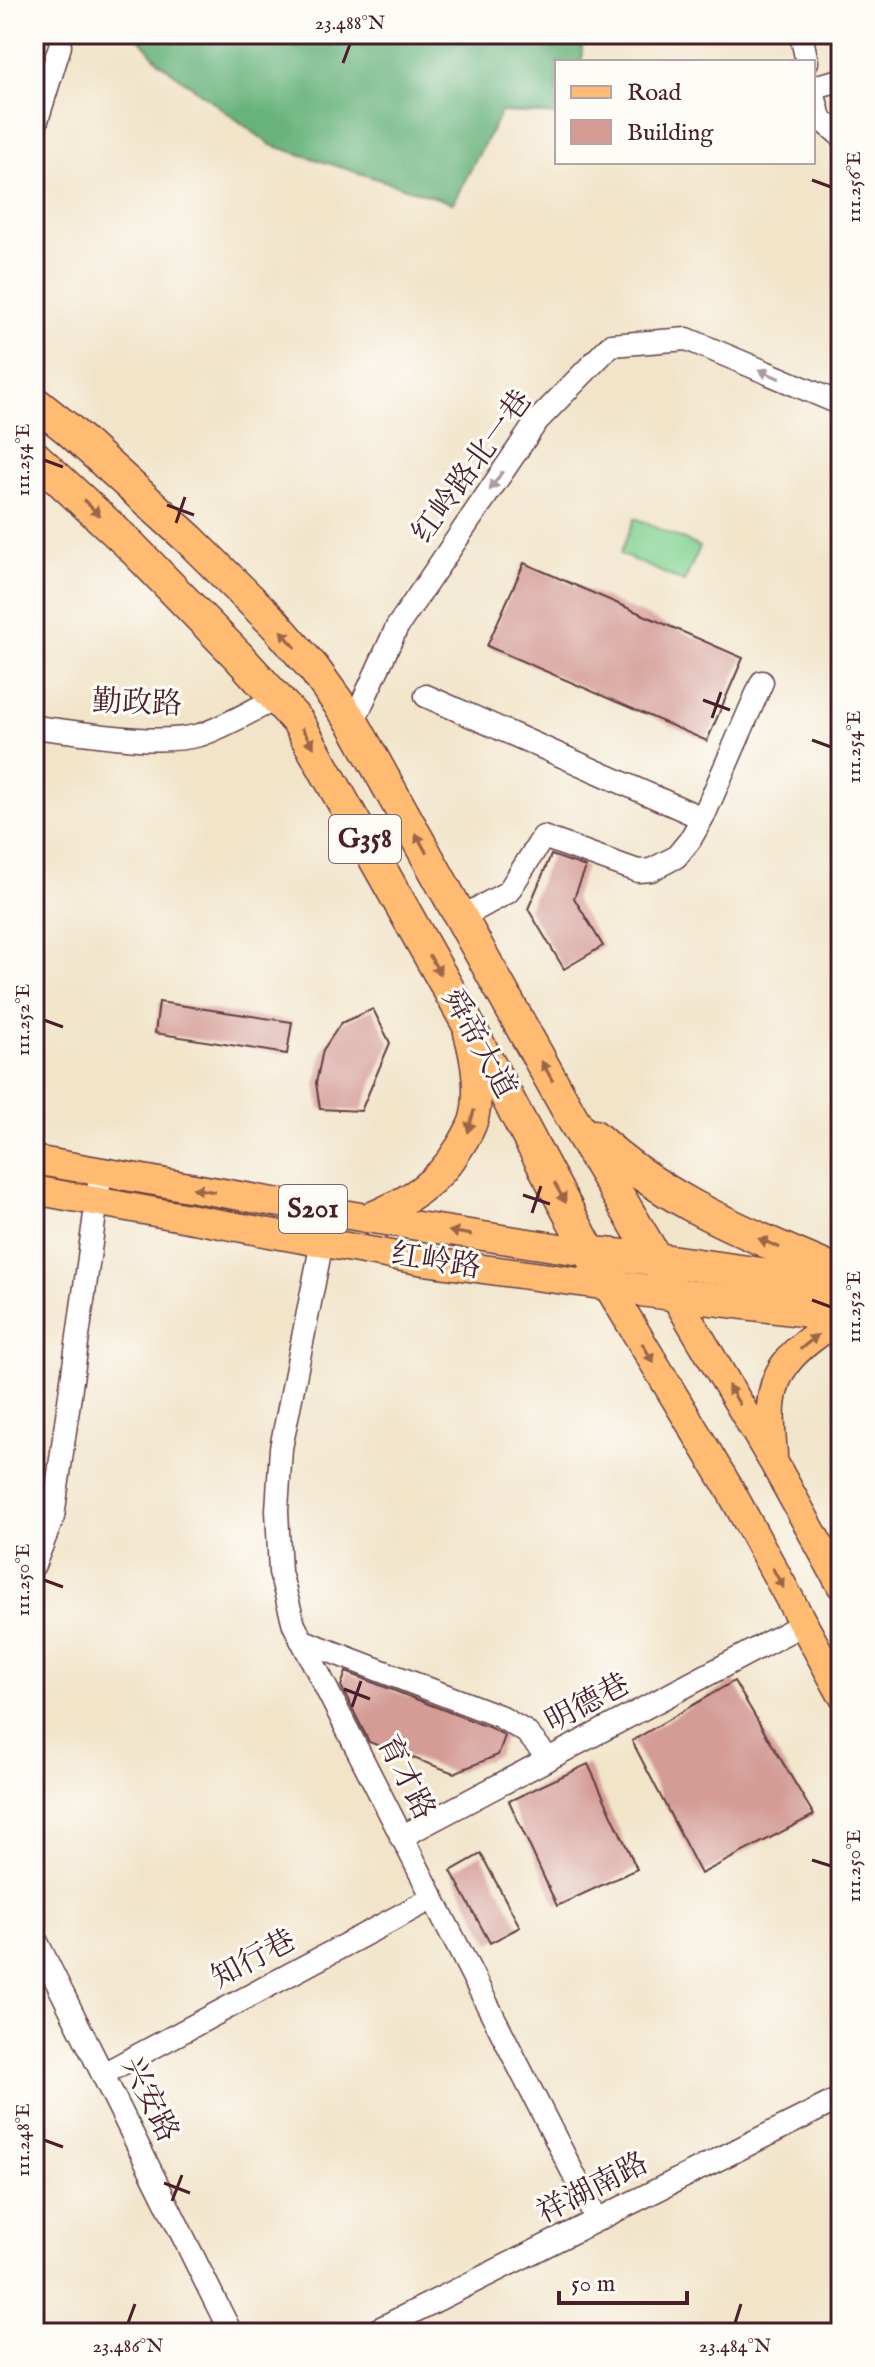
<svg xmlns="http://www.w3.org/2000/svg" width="875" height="2367" viewBox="0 0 875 2367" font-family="'IM FELL English','Noto Serif SC',serif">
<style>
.green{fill:#80d191;stroke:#65785e;stroke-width:2}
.forest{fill:#68b37b;stroke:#596953;stroke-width:2}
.building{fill:#d49c95}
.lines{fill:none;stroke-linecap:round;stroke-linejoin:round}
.minor-casing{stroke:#633d43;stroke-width:25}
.major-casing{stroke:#633d43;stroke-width:31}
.highway-casing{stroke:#633d43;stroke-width:35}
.minor{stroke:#fff;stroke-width:22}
.major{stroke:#ffbb71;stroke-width:28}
.highway{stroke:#ffbb71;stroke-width:32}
.oneway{fill:#ae9aa0}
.oneway2{fill:#9b654a}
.ticks{fill:none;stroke:#4a1f2b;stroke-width:3}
.labels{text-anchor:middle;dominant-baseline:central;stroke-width:6;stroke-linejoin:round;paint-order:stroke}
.shield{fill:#fdfcf7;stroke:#806168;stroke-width:2}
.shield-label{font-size:28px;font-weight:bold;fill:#4a1f2b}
.street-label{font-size:30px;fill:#4a1f2b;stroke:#fdfcf7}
.neatline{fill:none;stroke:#4a1f2b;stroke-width:3}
.ticks-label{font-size:20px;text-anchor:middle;fill:#4a1f2b}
</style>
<rect width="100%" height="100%" fill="#fdfcf7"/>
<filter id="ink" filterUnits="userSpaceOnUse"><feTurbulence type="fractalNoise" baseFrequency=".0125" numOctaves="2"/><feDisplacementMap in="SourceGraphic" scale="16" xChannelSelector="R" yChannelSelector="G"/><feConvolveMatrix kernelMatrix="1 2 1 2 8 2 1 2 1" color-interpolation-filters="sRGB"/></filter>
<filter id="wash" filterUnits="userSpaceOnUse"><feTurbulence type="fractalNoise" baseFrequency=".006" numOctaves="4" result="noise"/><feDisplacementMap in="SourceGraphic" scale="32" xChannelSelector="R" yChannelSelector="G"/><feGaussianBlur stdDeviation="1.8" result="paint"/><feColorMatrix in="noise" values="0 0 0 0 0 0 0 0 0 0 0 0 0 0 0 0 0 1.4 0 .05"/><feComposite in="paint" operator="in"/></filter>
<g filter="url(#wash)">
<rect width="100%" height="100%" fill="#f1e4c9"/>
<polygon class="green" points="635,518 700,547 684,582 620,554"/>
<polygon class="forest" points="135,34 582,34 582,62 557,62 557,115 501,112 453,203 271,145 159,62"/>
<g id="blocks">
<g class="building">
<polygon points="524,563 743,658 707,741 487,646"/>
<polygon points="551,855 586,867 574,898 603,946 564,969 528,909"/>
<polygon points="159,1002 292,1022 287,1054 155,1033"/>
<polygon points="373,1009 390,1043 361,1111 320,1109 316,1083 323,1050 341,1023"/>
<polygon points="346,1672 493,1729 505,1736 498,1755 454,1773 369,1742 341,1686"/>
<polygon points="734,1681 814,1815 701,1874 632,1741"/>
<polygon points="588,1764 637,1869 557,1906 509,1801"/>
<polygon points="481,1854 520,1927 490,1943 451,1871"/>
</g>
</g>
</g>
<g filter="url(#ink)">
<use href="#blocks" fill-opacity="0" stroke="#633d43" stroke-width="2"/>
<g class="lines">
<g class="minor-casing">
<g id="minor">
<polyline points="801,34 807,62"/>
<polyline points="813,87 841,80"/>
<polyline points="813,91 820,118 841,136"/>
<polyline points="34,130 60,46"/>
<polyline points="426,696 702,818"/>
<polyline points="353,723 397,627 537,421 611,345 687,339 841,404"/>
<path d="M 34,727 C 82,732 154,747 200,735 C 225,727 254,709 278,698"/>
<polyline points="462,917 508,892 543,837 638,871 651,870 676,857 690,840 705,813 762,682"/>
<polyline points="322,1242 281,1448 277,1510 280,1572 294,1625 597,2220"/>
<polyline points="34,1565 53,1517 101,1171"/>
<polyline points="301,1640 499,1716 526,1732 549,1759"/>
<polyline points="401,1837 803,1624"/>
<polyline points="34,1936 231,2333"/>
<polyline points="103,2074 433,1898"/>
<polyline points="371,2333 841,2098"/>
</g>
</g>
<g class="major-casing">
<g id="major">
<polyline points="34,1160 366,1218 593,1253"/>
<polyline points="34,1190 424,1261 608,1286 729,1488 841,1693"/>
<path d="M 367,1218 C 406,1202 437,1185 459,1148 C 466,1137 473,1126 475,1114 C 480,1088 475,1058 468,1033"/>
<polyline points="674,1294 774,1463 841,1585"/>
<path d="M 773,1454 C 770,1423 766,1388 787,1362 C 799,1345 824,1330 841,1317"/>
</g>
</g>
<g class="highway-casing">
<g id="highway">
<polyline points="34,402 68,429 189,539 275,624 314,669 353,723 571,1116 656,1259 674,1294"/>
<polyline points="34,456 129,544 239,657 298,722 464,1017 608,1286 841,1315"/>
<path d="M 594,1136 C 669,1205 750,1234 841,1274"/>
<polyline points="593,1253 656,1259 838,1285"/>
</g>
</g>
<use href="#minor" class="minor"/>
<use href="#major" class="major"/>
<use href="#highway" class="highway"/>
</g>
<defs><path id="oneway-solid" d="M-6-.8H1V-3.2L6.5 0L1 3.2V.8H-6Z" transform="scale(2)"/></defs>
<g class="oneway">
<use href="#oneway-solid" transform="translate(769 374) rotate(-157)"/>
<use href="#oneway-solid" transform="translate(496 481) rotate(124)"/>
</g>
<g class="oneway2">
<use href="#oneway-solid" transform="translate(92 508) rotate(44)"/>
<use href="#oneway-solid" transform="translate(288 639) rotate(-131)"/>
<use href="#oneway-solid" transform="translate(308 738) rotate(58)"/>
<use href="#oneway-solid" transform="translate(421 843) rotate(-119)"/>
<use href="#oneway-solid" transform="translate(435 965) rotate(61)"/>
<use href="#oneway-solid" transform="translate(547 1071) rotate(-119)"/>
<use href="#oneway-solid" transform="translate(471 1121) rotate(106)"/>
<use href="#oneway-solid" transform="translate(204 1190) rotate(-170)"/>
<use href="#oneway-solid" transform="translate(560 1193) rotate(61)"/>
<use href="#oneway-solid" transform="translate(460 1233) rotate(-171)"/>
<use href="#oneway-solid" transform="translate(769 1243) rotate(-157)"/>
<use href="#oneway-solid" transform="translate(809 1342) rotate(-40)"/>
<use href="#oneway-solid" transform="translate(648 1353) rotate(59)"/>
<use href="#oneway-solid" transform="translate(734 1395) rotate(-121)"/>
<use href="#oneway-solid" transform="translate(778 1578) rotate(61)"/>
</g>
</g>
<path class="ticks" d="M 343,63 L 350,44M 812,180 L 831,187M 44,460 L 63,467M 167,505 L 194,515M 176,523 L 185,497M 703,700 L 730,710M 712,718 L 721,692M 812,740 L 831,747M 44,1020 L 63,1027M 523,1195 L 550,1204M 532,1213 L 541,1186M 812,1300 L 831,1307M 44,1580 L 63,1587M 344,1689 L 370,1699M 352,1707 L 361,1681M 812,1860 L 831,1866M 44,2140 L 63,2147M 164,2183 L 190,2193M 172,2201 L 182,2175M 128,2323 L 135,2304M 735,2323 L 741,2304"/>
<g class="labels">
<g class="shield">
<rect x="329" y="815" width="72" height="48" rx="6"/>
<rect x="279" y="1185" width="68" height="48" rx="6"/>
</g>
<g class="shield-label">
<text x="365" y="839">G358</text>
<text x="313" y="1209">S201</text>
</g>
<g class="street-label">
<text transform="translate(473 467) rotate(-54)">红岭路北一巷</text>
<text transform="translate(137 704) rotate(2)">勤政路</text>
<text transform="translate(478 1044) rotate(61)">舜帝大道</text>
<text transform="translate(436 1262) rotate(9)">红岭路</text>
<text transform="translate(588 1704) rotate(-28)">明德巷</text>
<text transform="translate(405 1778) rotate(63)">育才路</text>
<text transform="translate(254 1960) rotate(-28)">知行巷</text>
<text transform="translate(149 2100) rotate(64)">兴安路</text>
<text transform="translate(593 2189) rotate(-27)">祥湖南路</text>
</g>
</g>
<rect width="875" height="2367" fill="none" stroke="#fdfcf7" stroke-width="88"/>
<rect x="555" y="60" width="260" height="104" fill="#fdfcf7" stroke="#b5a4a5" stroke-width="2"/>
<rect x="571" y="86" width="40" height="12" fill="#ffbb71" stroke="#b5a4a5" stroke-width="2"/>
<text x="627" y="100" font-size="24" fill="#4a1f2b">Road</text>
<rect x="571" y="120" width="40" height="24" fill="#d49c95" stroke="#b5a4a5" stroke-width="2"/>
<text x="627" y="140" font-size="24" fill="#4a1f2b">Building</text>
<path d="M559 2291v12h128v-12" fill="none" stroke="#4a1f2b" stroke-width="4"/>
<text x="571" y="2291" font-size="24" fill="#4a1f2b" stroke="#fdfcf7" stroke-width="6" paint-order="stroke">50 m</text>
<rect x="44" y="44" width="787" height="2279" class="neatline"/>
<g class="ticks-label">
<text x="350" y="29">23.488°N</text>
<text transform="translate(853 187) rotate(-90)" y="7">111.256°E</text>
<text transform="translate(22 460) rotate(-90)" y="7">111.254°E</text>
<text transform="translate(853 747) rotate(-90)" y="7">111.254°E</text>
<text transform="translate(22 1020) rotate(-90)" y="7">111.252°E</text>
<text transform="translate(853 1307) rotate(-90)" y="7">111.252°E</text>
<text transform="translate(22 1580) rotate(-90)" y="7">111.250°E</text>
<text transform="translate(853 1866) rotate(-90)" y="7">111.250°E</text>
<text transform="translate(22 2140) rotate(-90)" y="7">111.248°E</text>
<text x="128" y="2352">23.486°N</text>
<text x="735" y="2352">23.484°N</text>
</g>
</svg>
